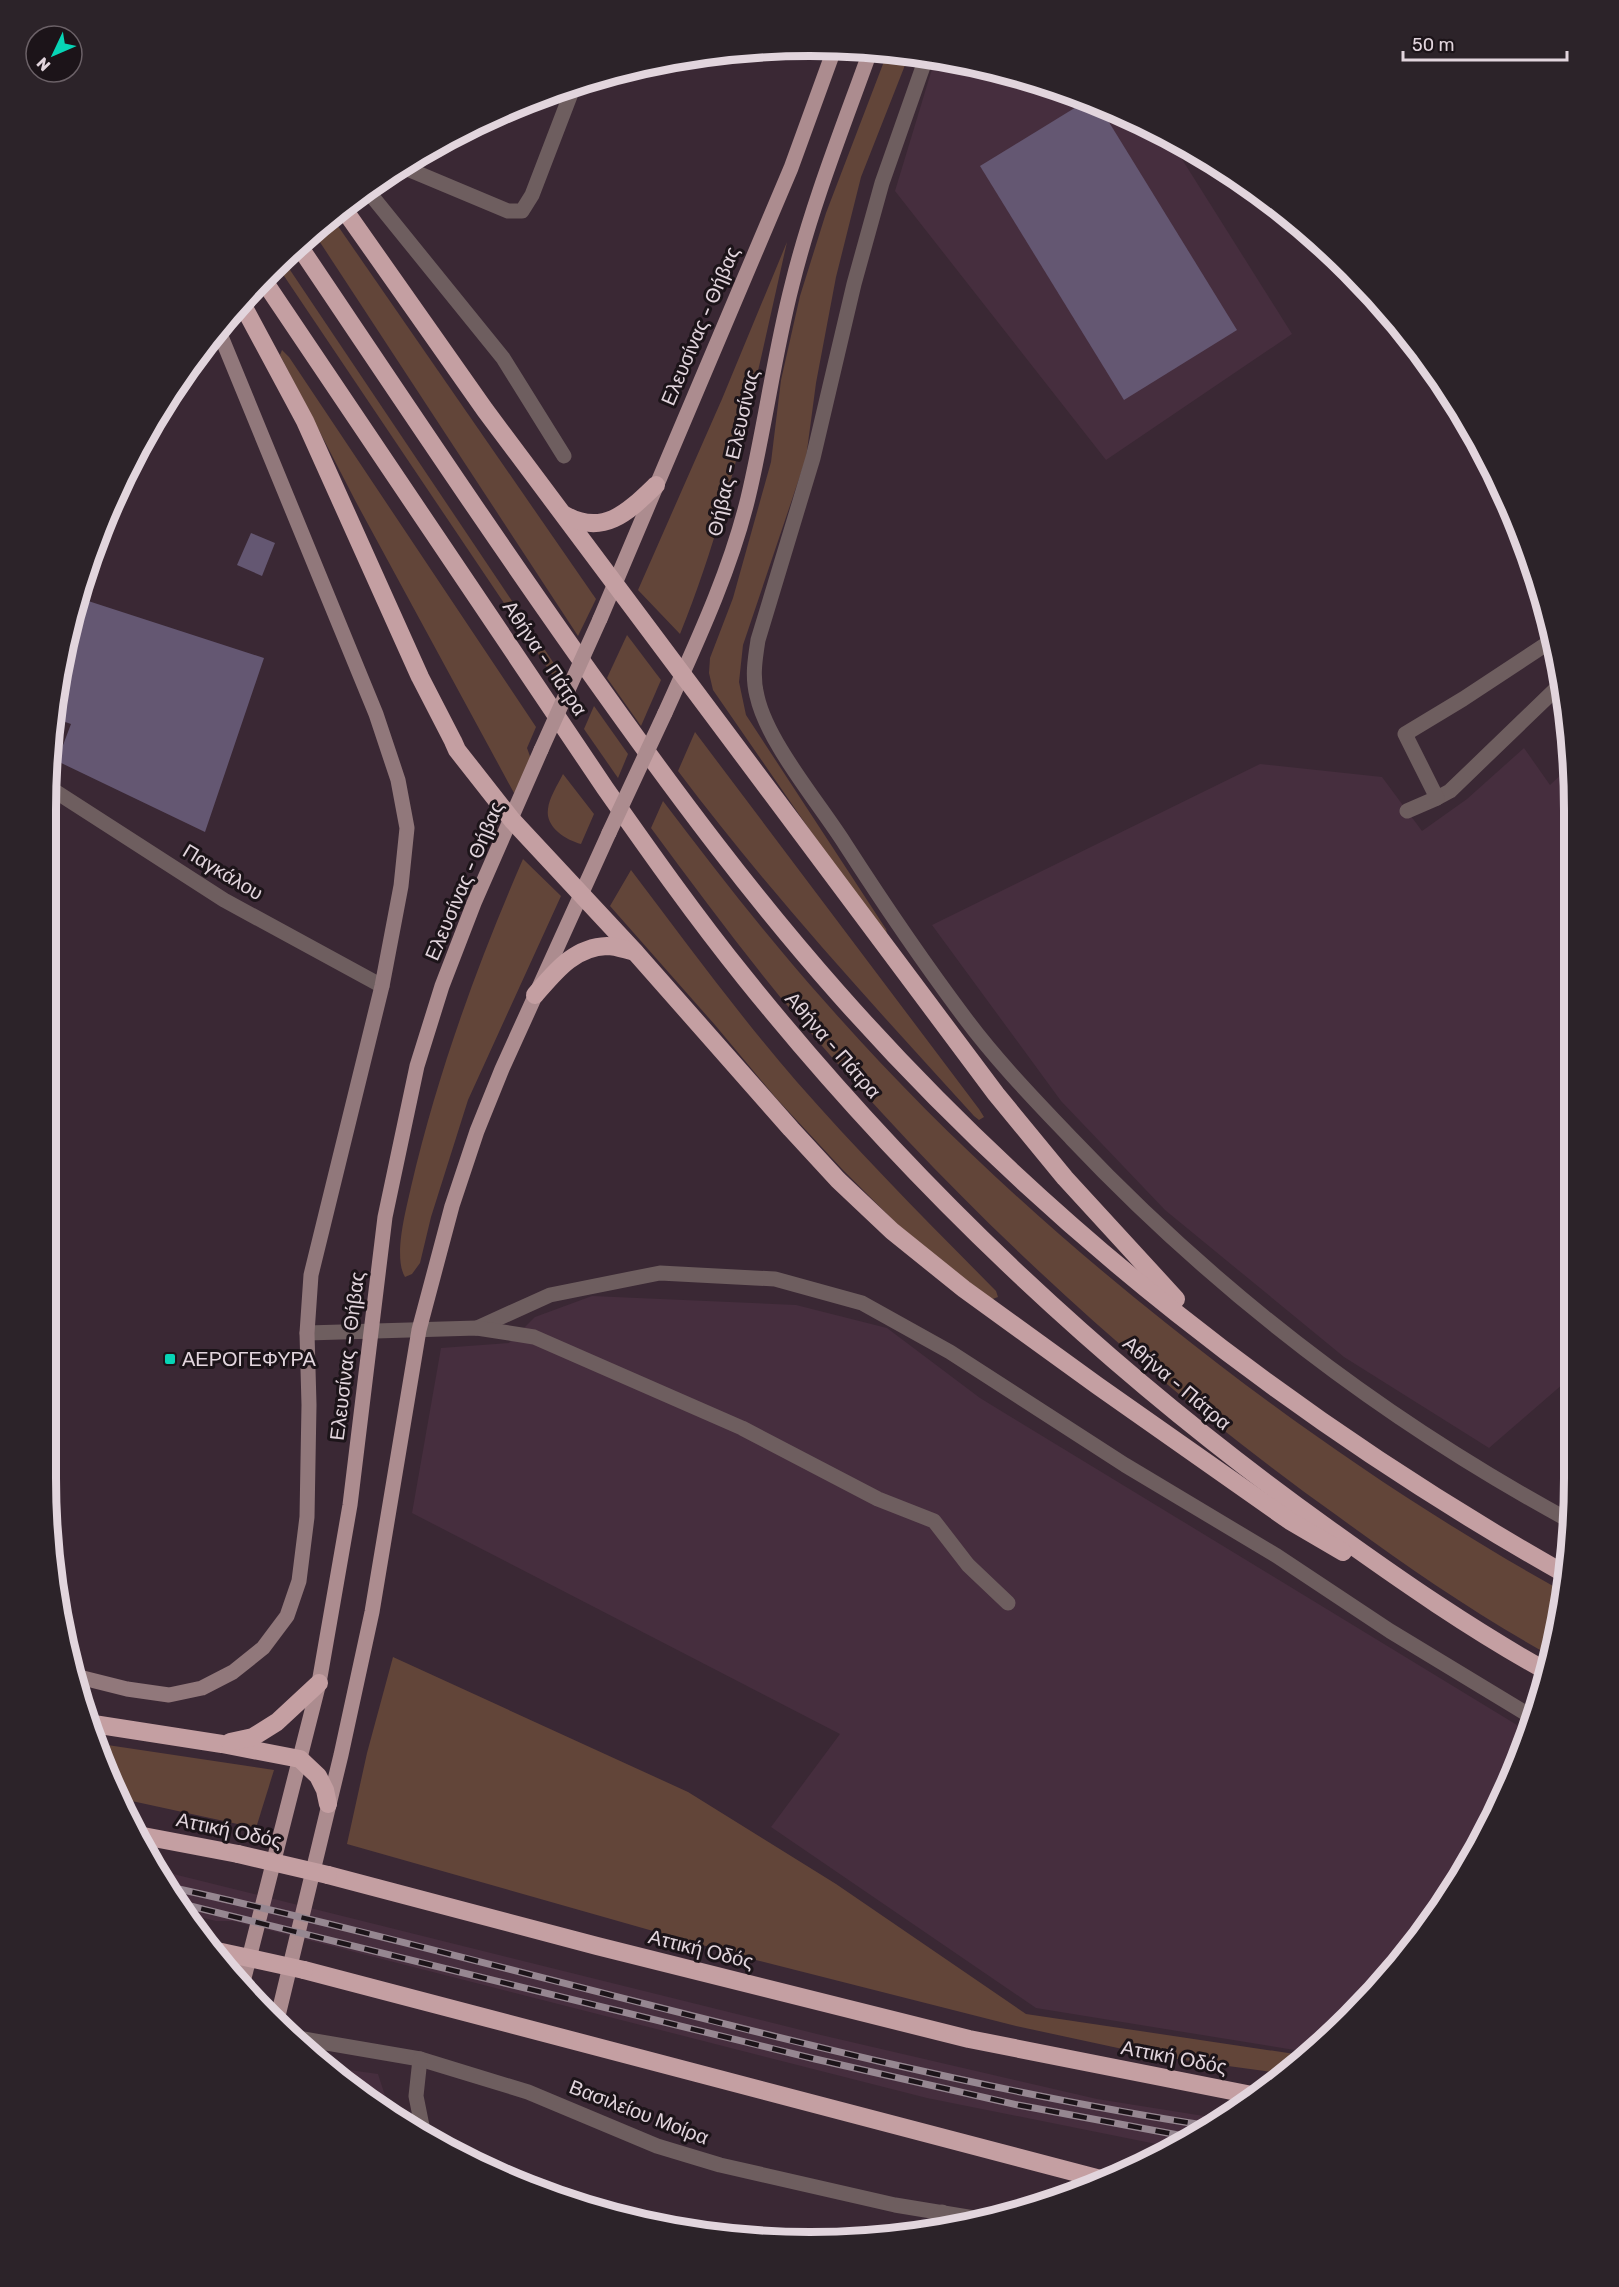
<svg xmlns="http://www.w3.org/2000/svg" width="1619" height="2287" viewBox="0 0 1619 2287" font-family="Rubik,sans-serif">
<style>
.built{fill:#462e3e}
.green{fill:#624539}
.building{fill:#645772}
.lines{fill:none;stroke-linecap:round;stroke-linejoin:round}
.street{stroke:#6e5e5f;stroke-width:15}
.secondary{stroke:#91787b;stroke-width:15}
.primary{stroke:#ac8c8f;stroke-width:15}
.highway{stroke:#c49fa2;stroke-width:18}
.rail-casing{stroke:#968791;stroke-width:7}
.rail{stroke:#1c1419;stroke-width:4.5;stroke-dasharray:14;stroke-linecap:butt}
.primary-bridge{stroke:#ac8c8f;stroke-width:15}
.highway-bridge{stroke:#c49fa2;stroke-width:18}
.poi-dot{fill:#07d5b6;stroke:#1c1419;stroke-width:2}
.labels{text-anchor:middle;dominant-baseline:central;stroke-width:6;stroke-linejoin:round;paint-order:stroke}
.street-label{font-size:20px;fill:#e2d5dd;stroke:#1c1419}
.poi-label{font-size:20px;fill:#e2d5dd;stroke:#1c1419;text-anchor:start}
.rim{fill:none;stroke:#e2d5dd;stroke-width:8}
</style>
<rect width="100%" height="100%" fill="#3a2834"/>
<g class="built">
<polygon points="935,59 1008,71 1148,124 1168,137 1292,334 1106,460 895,191"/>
<polygon points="1524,748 1550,785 1568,768 1571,1377 1489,1448 1344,1357 1165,1210 1061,1101 932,925 1260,764 1382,777 1422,831 1467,799"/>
<polygon points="592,1296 796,1305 887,1328 980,1398 1527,1731 1495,1816 1416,1943 1313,2053 1036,2008 771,1827 840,1734 412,1513 441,1348 509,1343 535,1317"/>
<polygon points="157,1870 821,2035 1097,2099 1223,2119 1171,2147 927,2098 233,1921 216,1921 184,1913 174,1902"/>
<polygon points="328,2067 378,2074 389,2108"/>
</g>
<g class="green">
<polygon points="888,51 909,55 861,177 836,277 816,383 806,458 743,645 739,682 746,715 886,929 890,946 713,690 709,673 710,658 733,598 771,462 781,380 800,296 826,213"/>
<polygon points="331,216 596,599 578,636 312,230"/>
<path d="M 787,242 C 757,374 731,508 680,634 L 638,590 L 722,399 Z"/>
<polygon points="282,258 561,674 557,682 276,264"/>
<polygon points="282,350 289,357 536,727 527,748 531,759 514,793 356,502 280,355"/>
<polygon points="627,635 661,680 641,726 607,678"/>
<polygon points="594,706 628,754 618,778 584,729"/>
<path d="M 695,732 L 979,1109 L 984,1117 L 979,1120 L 974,1116 C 872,1004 769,892 678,771 Z"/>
<path d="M 563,774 L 594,814 L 581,844 C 566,840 545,827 548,809 C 549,798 558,784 563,774 Z"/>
<path d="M 663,801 C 716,871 769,939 827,1004 C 930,1121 1044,1226 1166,1323 C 1291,1423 1422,1513 1562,1591 L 1551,1656 C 1477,1615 1407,1567 1339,1517 C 1140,1375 961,1209 803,1024 C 749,961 700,894 651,828 Z"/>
<path d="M 523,859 L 561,896 L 468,1100 L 431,1217 L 420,1263 L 412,1274 L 405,1277 C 393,1257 406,1210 411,1187 C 437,1075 477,965 523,859 Z"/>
<path d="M 631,870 C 685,941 738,1014 797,1082 C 860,1154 928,1222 996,1291 L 998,1297 L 990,1300 L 897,1224 L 842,1169 L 776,1098 L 715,1025 L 610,906 Z"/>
<polygon points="393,1657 688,1792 836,1884 1026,2014 1308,2056 1286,2074 1155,2056 1016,2026 748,1958 347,1844 367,1753"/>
<polygon points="94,1743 274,1770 256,1828 118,1798 103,1770"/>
</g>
<g class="building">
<polygon points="1086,101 1099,106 1237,330 1124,400 980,166"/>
<polygon points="251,533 275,543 262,576 237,565"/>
<polygon points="79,598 264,658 205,832 57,761 71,724 54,718 60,660"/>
</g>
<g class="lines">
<g class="street">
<path d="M 926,58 L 882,183 L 854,284 L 813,458 L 758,640 C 755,659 752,677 757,696 C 767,742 819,803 845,844 C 883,903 923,962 965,1018 C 997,1061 1035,1100 1072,1139 C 1217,1292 1387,1422 1572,1522"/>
<polyline points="403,165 410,170 508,211 522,211 532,195 575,83"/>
<polyline points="367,190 503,358 564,456"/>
<polyline points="47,786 224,900 382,986"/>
<polyline points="1437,798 1450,791 1561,684"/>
<polyline points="1407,811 1437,798 1405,734 1463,699 1551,641"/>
<polyline points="477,1328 550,1295 660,1273 775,1279 862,1303 950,1352 1125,1465 1277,1556 1390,1631 1532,1717"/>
<polyline points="307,1333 477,1328 534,1337 742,1428 878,1499 934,1521 968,1565 1008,1603"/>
<polyline points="292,2037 420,2059 528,2092 657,2146 720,2165 895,2205 974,2218"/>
<polyline points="420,2059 416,2096 423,2131"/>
<polyline points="935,2229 942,2212"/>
</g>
<polyline class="secondary" points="71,1675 127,1689 169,1695 202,1688 233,1672 263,1648 287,1616 299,1581 307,1517 309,1405 307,1333 311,1275 382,986 401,886 407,828 398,780 376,714 218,329"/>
<g class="primary">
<polyline points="600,619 791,168 835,47"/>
<path d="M 665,713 C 696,644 730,572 748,498 C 765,427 774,355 792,285 C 812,204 843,127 871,49"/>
<polyline points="243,1982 319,1683 350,1505 385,1217 417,1066 442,986 474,903 541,750"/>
<polyline points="277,2020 341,1755 372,1612 419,1330 452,1206 477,1131 502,1069 609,833"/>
</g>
<g class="highway">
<polyline points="343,208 485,410 996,1094 1065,1178 1176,1299"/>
<path d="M 297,243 C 398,393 498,544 603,691 C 677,795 753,897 838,993 C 1044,1226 1294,1421 1565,1574"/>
<path d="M 262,278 L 605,788 C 650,852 695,916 745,978 C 913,1187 1111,1373 1329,1529 C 1400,1580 1472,1630 1548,1672"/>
<polyline points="240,300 305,421 420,677 453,741 457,750 512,820 635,952 791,1129 838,1180 892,1231 964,1289 1098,1386 1290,1521 1343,1552"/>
<path d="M 565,515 C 604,537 629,511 656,485"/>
<path d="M 535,995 C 555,972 574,947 607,946 C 616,946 626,950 635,952"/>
<polyline points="87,1723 222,1744 300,1759 318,1776 325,1790 328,1804"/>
<polyline points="230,1742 253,1737 277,1722 319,1683"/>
<polyline points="138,1835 238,1854"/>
<polyline points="328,1875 597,1946 969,2039 1257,2096"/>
<polyline points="304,1970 1108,2181"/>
</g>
<g class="rail-casing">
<g id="rail">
<path d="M 165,1886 C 514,1962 856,2072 1210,2126"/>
<polyline points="174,1902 815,2059 1018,2105 1189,2137"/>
</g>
</g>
<use href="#rail" class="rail"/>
<g class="primary-bridge">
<polyline points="541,750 600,619"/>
<polyline points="609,833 665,713"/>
</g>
<g class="highway-bridge">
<polyline points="238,1854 328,1875"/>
<polyline points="217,1951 304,1970"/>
</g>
</g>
<rect class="poi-dot" x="164" y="1353" width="12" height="12" rx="3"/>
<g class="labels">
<g class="street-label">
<text transform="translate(700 326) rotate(-67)">Ελευσίνας - Θήβας</text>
<text transform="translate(733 453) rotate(-77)">Θήβας - Ελευσίνας</text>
<text transform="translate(545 658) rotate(56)">Αθήνα - Πάτρα</text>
<text transform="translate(223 872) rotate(31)">Παγκάλου</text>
<text transform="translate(464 881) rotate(-67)">Ελευσίνας - Θήβας</text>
<text transform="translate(833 1045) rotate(49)">Αθήνα - Πάτρα</text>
<text transform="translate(347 1356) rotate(-83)">Ελευσίνας - Θήβας</text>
<text transform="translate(1177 1383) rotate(40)">Αθήνα - Πάτρα</text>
<text transform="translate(229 1830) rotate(12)">Αττική Οδός</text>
<text transform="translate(701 1949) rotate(14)">Αττική Οδός</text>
<text transform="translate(1174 2057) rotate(11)">Αττική Οδός</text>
<text transform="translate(639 2112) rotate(21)">Βασιλείου Μοίρα</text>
</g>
<g class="poi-label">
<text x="182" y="1359">ΑΕΡΟΓΕΦΥΡΑ</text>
</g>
</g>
<path d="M0 0H1619V2287H0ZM810 56H810A754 754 0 0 1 1564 810V1478A754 754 0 0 1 810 2232H810A754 754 0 0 1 56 1478V810A754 754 0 0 1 810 56Z" fill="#2c2329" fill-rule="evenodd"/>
<path class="rim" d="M810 56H810A754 754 0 0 1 1564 810V1478A754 754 0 0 1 810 2232H810A754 754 0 0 1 56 1478V810A754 754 0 0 1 810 56Z"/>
<g transform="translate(54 54) rotate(226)"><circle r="28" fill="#1c1419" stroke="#6b6167" stroke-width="1.5"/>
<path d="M0-4.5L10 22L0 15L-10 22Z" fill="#07d5b6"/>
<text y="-9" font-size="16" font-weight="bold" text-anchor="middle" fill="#e2d5dd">N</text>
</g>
<path d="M1403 51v9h164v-9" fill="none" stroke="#e2d5dd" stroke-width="3"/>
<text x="1412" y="51" font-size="18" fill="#e2d5dd" stroke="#1c1419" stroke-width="4.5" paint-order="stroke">50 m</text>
</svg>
